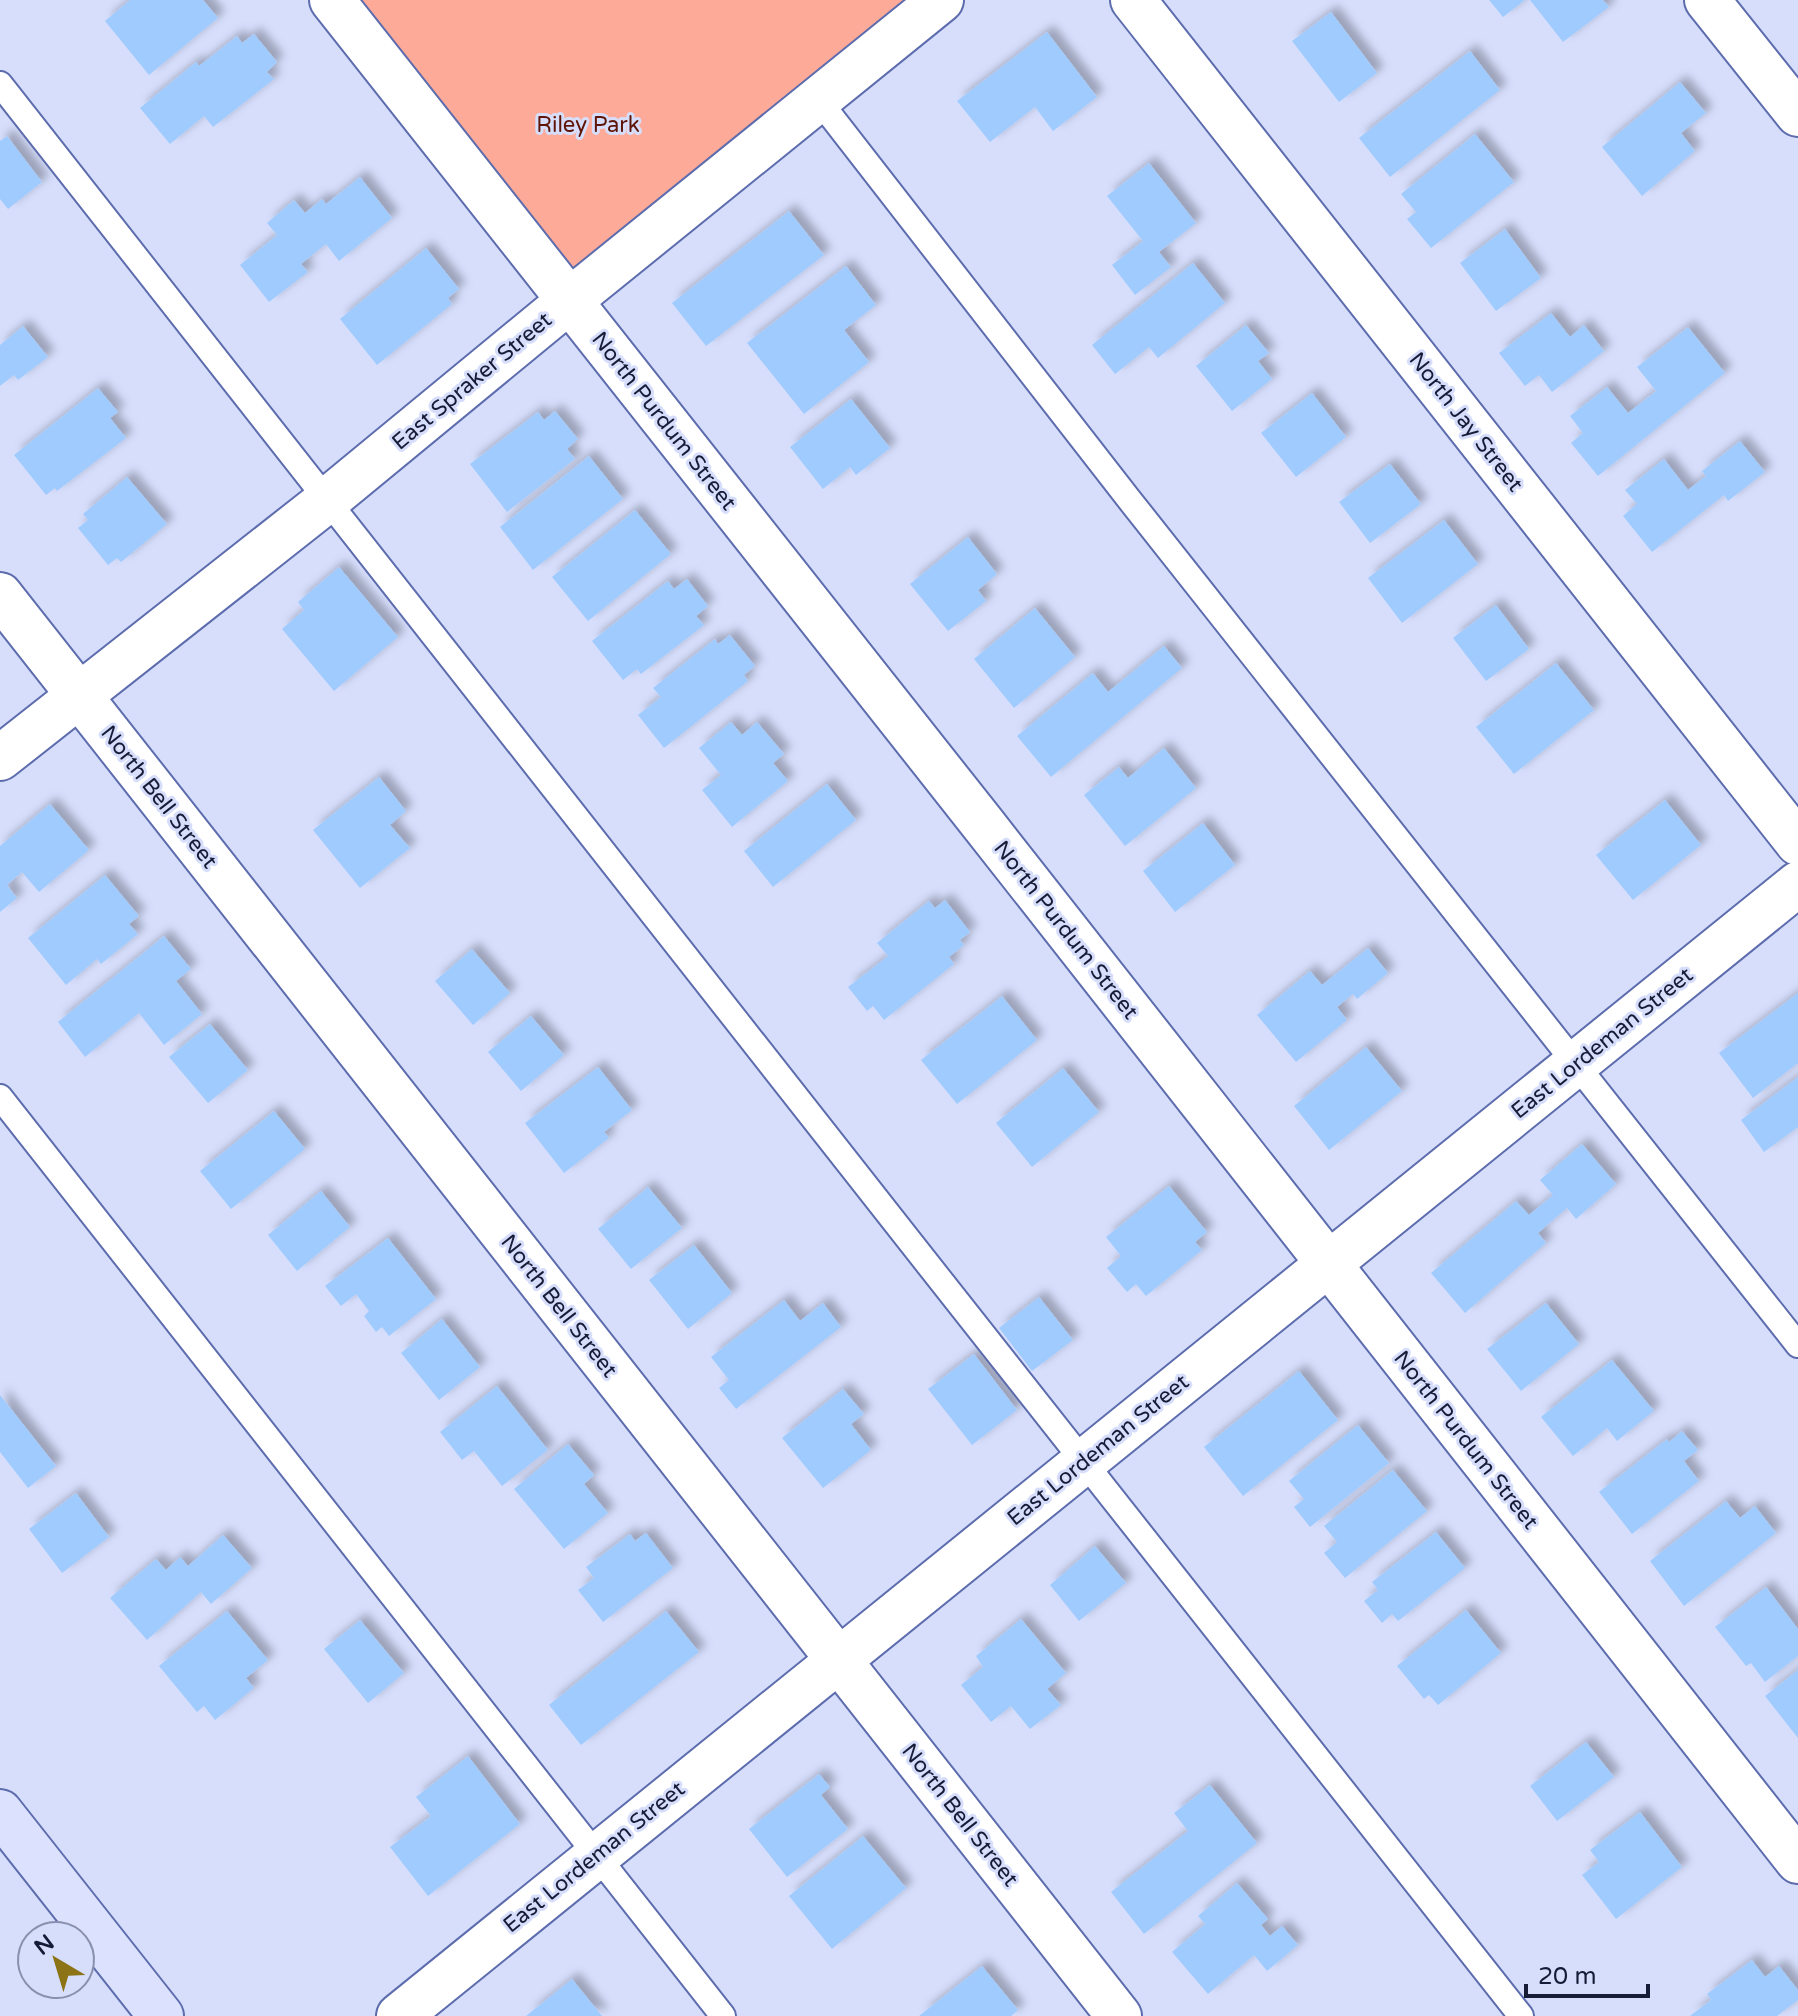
<svg xmlns="http://www.w3.org/2000/svg" width="1798" height="2016" viewBox="0 0 1798 2016" font-family="'Varela Round',sans-serif">
<style>
.green{fill:#feaa98}
.building{fill:#a0cbfe;filter:url(#shadow)}
.lines{fill:none;stroke-linecap:round;stroke-linejoin:round}
.service-casing{stroke:#5d6cad;stroke-width:28}
.minor-casing{stroke:#5d6cad;stroke-width:48}
.tertiary-casing{stroke:#5d6cad;stroke-width:48}
.secondary-casing{stroke:#5d6cad;stroke-width:48}
.service{stroke:#fff;stroke-width:24}
.minor{stroke:#fff;stroke-width:44}
.tertiary{stroke:#fff;stroke-width:44}
.secondary{stroke:#dce2fd;stroke-width:44}
.labels{text-anchor:middle;dominant-baseline:central;stroke-width:6;stroke-linejoin:round;paint-order:stroke}
.park-label{font-size:22px;fill:#5e1406;stroke:#d6defc}
.street-label{font-size:22px;fill:#161b36;stroke:#d6defc}
</style>
<defs>
<filter id="shadow"><feDropShadow dx="7" dy="-7" stdDeviation="4" flood-color="#0004"/></filter>
</defs>
<rect width="100%" height="100%" fill="#d6defc"/>
<polygon class="green" points="332,0 942,0 569,301"/>
<g class="building">
<polygon points="130,0 203,0 218,18 149,75 105,21"/>
<polygon points="1489,0 1525,0 1503,17"/>
<polygon points="1530,0 1603,0 1609,7 1563,42"/>
<polygon points="1331,12 1377,73 1339,102 1292,41"/>
<polygon points="1047,32 1097,97 1053,131 1035,107 990,142 957,101"/>
<polygon points="254,34 277,62 267,72 274,79 213,127 204,116 170,144 140,108 196,62 199,66 237,36 242,43"/>
<polygon points="1470,51 1500,90 1390,177 1359,138"/>
<polygon points="1680,82 1706,113 1681,133 1695,151 1642,196 1602,147"/>
<polygon points="1475,134 1514,182 1431,248 1407,219 1416,212 1401,194"/>
<polygon points="7,136 42,182 8,209 0,199 0,141"/>
<polygon points="1149,163 1196,223 1159,252 1171,267 1135,295 1112,265 1143,241 1107,196"/>
<polygon points="360,177 392,218 339,261 326,244 301,264 308,272 269,302 240,265 277,235 267,223 294,200 305,213 322,199 326,204"/>
<polygon points="789,211 824,255 706,346 672,303"/>
<polygon points="1505,229 1541,278 1496,311 1460,263"/>
<polygon points="426,248 459,289 448,298 452,304 377,365 340,319"/>
<polygon points="1193,263 1225,303 1158,358 1149,347 1115,374 1092,345"/>
<polygon points="846,266 876,305 844,330 869,362 804,414 747,343"/>
<polygon points="1551,313 1570,337 1584,325 1604,351 1552,392 1539,375 1525,386 1499,353"/>
<polygon points="1246,325 1269,353 1258,361 1272,379 1232,411 1196,366"/>
<polygon points="23,326 48,357 18,380 14,375 0,386 0,345"/>
<polygon points="1688,327 1725,373 1598,476 1571,443 1583,433 1570,416 1607,387 1628,413 1656,391 1637,367"/>
<polygon points="98,388 118,412 110,418 126,438 57,491 55,488 46,495 14,455"/>
<polygon points="1312,393 1346,437 1296,477 1261,433"/>
<polygon points="851,399 890,448 856,475 850,467 823,489 790,447"/>
<polygon points="555,411 578,439 567,449 575,459 507,512 470,464 538,412 544,420"/>
<polygon points="1740,441 1765,472 1728,501 1724,495 1652,552 1623,516 1637,504 1625,490 1664,459 1688,490 1706,476 1702,471"/>
<polygon points="589,456 623,499 533,570 500,527"/>
<polygon points="1390,464 1421,504 1370,543 1339,502"/>
<polygon points="127,477 167,524 121,562 117,558 108,565 78,528 88,520 83,514"/>
<polygon points="635,510 671,554 588,621 552,577"/>
<polygon points="1444,520 1478,564 1402,623 1368,578"/>
<polygon points="968,537 997,574 978,590 986,601 948,631 910,584"/>
<polygon points="339,567 398,637 334,691 282,629 304,610 298,602"/>
<polygon points="687,579 708,606 696,616 704,625 641,674 637,669 623,680 592,641 668,581 674,589"/>
<polygon points="1496,605 1529,649 1486,681 1453,638"/>
<polygon points="1035,608 1075,657 1014,708 974,659"/>
<polygon points="730,635 755,666 744,675 748,681 664,748 638,715 661,697 653,688 715,639 718,644"/>
<polygon points="1164,646 1182,668 1051,777 1017,736 1093,673 1108,692"/>
<polygon points="1556,663 1594,710 1514,774 1476,727"/>
<polygon points="731,722 742,735 757,722 784,754 773,763 788,781 732,827 702,790 721,775 699,748"/>
<polygon points="1164,748 1196,788 1125,846 1084,795 1119,767 1128,778"/>
<polygon points="379,777 406,811 390,825 410,848 360,888 313,830"/>
<polygon points="827,784 856,820 773,887 744,851"/>
<polygon points="1665,800 1701,845 1633,900 1596,855"/>
<polygon points="50,804 89,850 39,892 22,872 7,885 17,898 0,912 0,846"/>
<polygon points="1203,823 1235,865 1175,912 1143,871"/>
<polygon points="105,875 139,916 129,924 138,934 101,964 97,959 66,985 28,938"/>
<polygon points="945,900 970,932 960,940 964,945 949,957 954,964 884,1020 873,1006 867,1011 848,987 888,956 877,943 929,901 935,908"/>
<polygon points="164,936 191,969 176,981 202,1014 164,1045 139,1013 85,1057 58,1022"/>
<polygon points="1368,948 1388,973 1357,999 1353,994 1337,1007 1347,1020 1296,1062 1257,1015 1310,971 1322,985"/>
<polygon points="472,949 510,993 473,1025 435,981"/>
<polygon points="1798,993 1798,1063 1753,1098 1719,1053"/>
<polygon points="1002,996 1037,1040 957,1104 921,1060"/>
<polygon points="531,1016 564,1055 521,1091 488,1052"/>
<polygon points="210,1024 248,1070 208,1103 169,1057"/>
<polygon points="1366,1047 1402,1091 1329,1150 1294,1106"/>
<polygon points="598,1067 632,1110 604,1132 609,1138 564,1173 525,1123"/>
<polygon points="1063,1068 1099,1112 1032,1167 996,1123"/>
<polygon points="1798,1077 1798,1127 1764,1152 1741,1120"/>
<polygon points="274,1111 305,1149 231,1209 200,1171"/>
<polygon points="1582,1144 1616,1184 1576,1219 1567,1208 1538,1233 1546,1243 1465,1313 1431,1273 1516,1201 1529,1215 1553,1195 1540,1180"/>
<polygon points="1169,1186 1207,1232 1195,1242 1202,1250 1146,1296 1136,1284 1127,1292 1107,1268 1121,1256 1106,1237"/>
<polygon points="648,1187 682,1228 631,1269 598,1229"/>
<polygon points="321,1191 350,1227 297,1271 268,1235"/>
<polygon points="388,1238 436,1299 389,1336 382,1327 376,1332 364,1316 369,1311 356,1294 341,1306 325,1286"/>
<polygon points="694,1245 732,1293 688,1329 649,1280"/>
<polygon points="1039,1297 1073,1340 1032,1371 999,1328"/>
<polygon points="784,1300 800,1321 823,1303 841,1327 736,1409 719,1388 729,1380 711,1357"/>
<polygon points="1546,1303 1579,1344 1521,1391 1487,1349"/>
<polygon points="442,1319 480,1367 439,1400 401,1353"/>
<polygon points="974,1354 1017,1410 972,1445 928,1389"/>
<polygon points="1612,1360 1654,1411 1617,1441 1607,1428 1573,1456 1541,1417"/>
<polygon points="1299,1371 1338,1420 1243,1496 1204,1447"/>
<polygon points="497,1386 548,1450 502,1486 474,1451 462,1460 440,1432"/>
<polygon points="843,1389 864,1414 851,1424 871,1450 823,1488 782,1438"/>
<polygon points="0,1395 56,1466 28,1488 0,1452"/>
<polygon points="1358,1425 1389,1463 1310,1527 1294,1507 1304,1499 1289,1481"/>
<polygon points="1682,1431 1698,1450 1684,1461 1699,1481 1632,1534 1599,1492 1667,1439 1669,1442"/>
<polygon points="568,1444 594,1475 584,1484 608,1513 564,1549 514,1489"/>
<polygon points="1393,1470 1427,1511 1345,1578 1324,1553 1337,1542 1324,1526"/>
<polygon points="76,1493 109,1537 62,1573 29,1529"/>
<polygon points="1726,1501 1740,1518 1755,1506 1776,1533 1684,1606 1650,1561"/>
<polygon points="1436,1532 1465,1568 1398,1621 1392,1614 1382,1623 1364,1601 1378,1590 1372,1582"/>
<polygon points="646,1533 673,1568 603,1622 578,1590 594,1578 586,1567 630,1534 635,1541"/>
<polygon points="223,1535 252,1568 211,1604 201,1592 147,1640 110,1598 156,1559 166,1570 180,1557 188,1566"/>
<polygon points="1095,1546 1126,1583 1079,1621 1050,1585"/>
<polygon points="1766,1587 1798,1629 1798,1656 1765,1682 1751,1663 1746,1666 1715,1627"/>
<polygon points="1466,1610 1501,1653 1438,1705 1429,1695 1424,1699 1397,1666"/>
<polygon points="227,1611 268,1660 246,1678 254,1688 215,1720 204,1706 197,1712 159,1666"/>
<polygon points="666,1611 699,1652 581,1745 549,1705"/>
<polygon points="1021,1619 1066,1673 1047,1689 1061,1705 1030,1729 1011,1706 991,1722 961,1685 983,1667 976,1656"/>
<polygon points="360,1620 404,1673 368,1703 324,1649"/>
<polygon points="1798,1670 1798,1738 1765,1696"/>
<polygon points="1586,1742 1614,1777 1557,1821 1530,1786"/>
<polygon points="468,1756 520,1824 428,1896 390,1847 431,1816 416,1797"/>
<polygon points="819,1774 830,1787 821,1795 848,1829 787,1877 749,1829"/>
<polygon points="1210,1785 1257,1843 1144,1934 1111,1892 1188,1831 1174,1813"/>
<polygon points="1640,1812 1682,1867 1616,1919 1582,1875 1599,1862 1590,1850"/>
<polygon points="863,1836 906,1888 832,1949 789,1896"/>
<polygon points="1237,1883 1268,1919 1261,1925 1270,1936 1282,1926 1298,1945 1267,1971 1254,1955 1208,1994 1172,1952 1205,1924 1198,1916"/>
<polygon points="1752,1960 1765,1977 1779,1966 1798,1990 1798,2000 1777,2016 1690,2016 1711,2000 1707,1994"/>
<polygon points="982,1966 1018,2010 1011,2016 919,2016"/>
<polygon points="572,1979 602,2016 526,2016"/>
</g>
<g class="lines">
<g class="service-casing">
<g id="service">
<path d="M 0,84 C 503,732 1015,1371 1521,2016"/>
<polyline points="817,98 1128,498 1798,1345"/>
<polyline points="0,1097 723,2016"/>
</g>
</g>
<g class="minor-casing">
<g id="minor">
<polyline points="332,0 983,824 1798,1861"/>
<polyline points="1133,0 1798,843"/>
<polyline points="0,595 1119,2016"/>
<polyline points="0,758 325,502 569,301 941,0"/>
<polyline points="399,2016 1798,884"/>
</g>
</g>
<g class="tertiary-casing">
<polyline id="tertiary" points="1707,0 1798,114"/>
</g>
<g class="secondary-casing">
<polyline id="secondary" points="0,1812 161,2016"/>
</g>
<use href="#service" class="service"/>
<use href="#minor" class="minor"/>
<use href="#tertiary" class="tertiary"/>
<use href="#secondary" class="secondary"/>
</g>
<g class="labels">
<g class="park-label">
<text x="588" y="125">Riley Park</text>
</g>
<g class="street-label">
<text transform="translate(472 381) rotate(-40)">East Spraker Street</text>
<text transform="translate(664 421) rotate(52)">North Purdum Street</text>
<text transform="translate(1466 422) rotate(52)">North Jay Street</text>
<text transform="translate(159 797) rotate(52)">North Bell Street</text>
<text transform="translate(1066 930) rotate(52)">North Purdum Street</text>
<text transform="translate(1602 1043) rotate(-39)">East Lordeman Street</text>
<text transform="translate(559 1306) rotate(52)">North Bell Street</text>
<text transform="translate(1466 1440) rotate(52)">North Purdum Street</text>
<text transform="translate(1098 1450) rotate(-39)">East Lordeman Street</text>
<text transform="translate(960 1815) rotate(52)">North Bell Street</text>
<text transform="translate(594 1857) rotate(-39)">East Lordeman Street</text>
</g>
</g>
<g transform="translate(56 1960) rotate(322)"><circle r="38" fill="#d6defc" stroke="#8990ad" stroke-width="2"/>
<path d="M0-6L14 30L0 20L-14 30Z" fill="#8b7316"/>
<text y="-12" font-size="22" font-weight="bold" text-anchor="middle" fill="#161b36">N</text>
</g>
<path d="M1526 1984v12h122v-12" fill="none" stroke="#161b36" stroke-width="4"/>
<text x="1538" y="1984" font-size="24" fill="#161b36" stroke="#d6defc" stroke-width="6" paint-order="stroke">20 m</text>
</svg>
